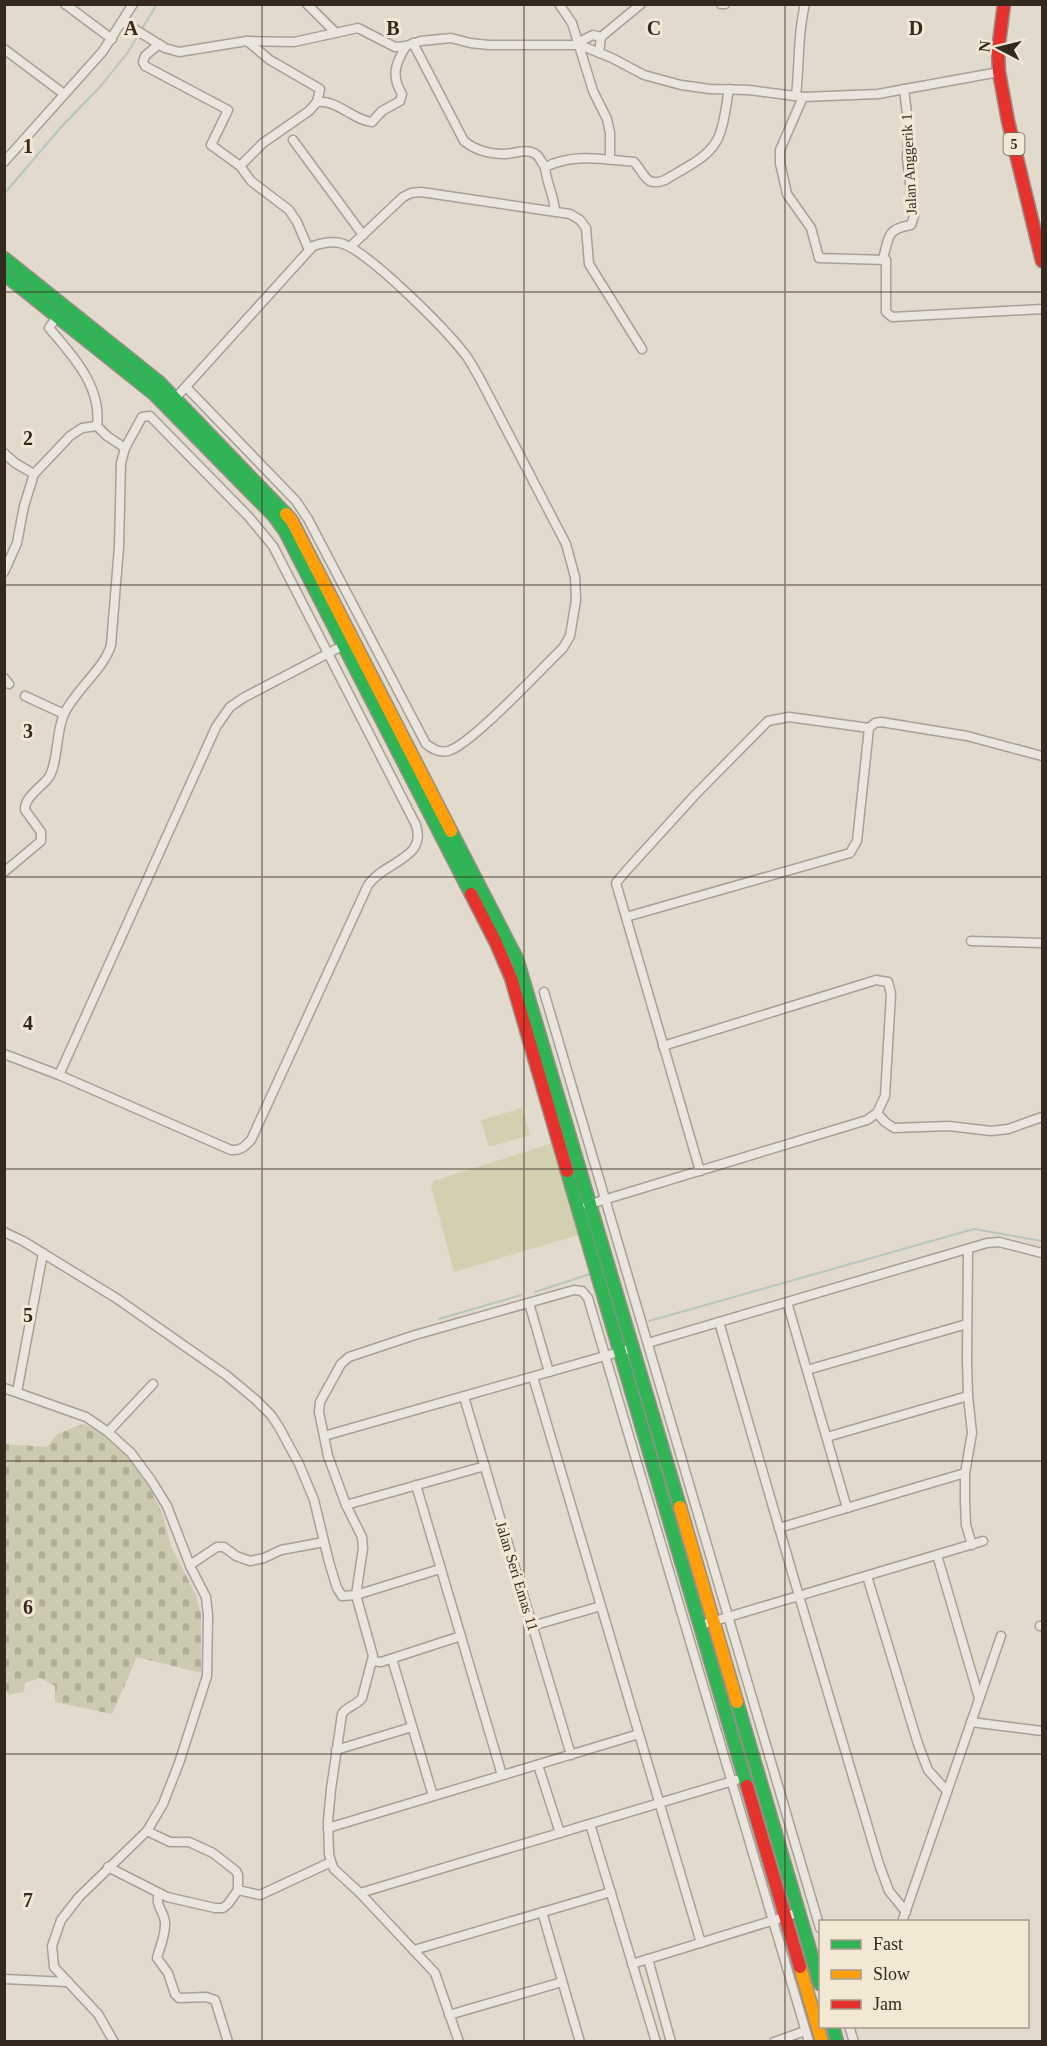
<svg xmlns="http://www.w3.org/2000/svg" width="1047" height="2046" viewBox="0 0 1047 2046" font-family="Georgia,serif">
<style>
.grass{fill:#d2d0b1}
.cemetery{fill:url(#cemetery-stones)}
.lines{fill:none;stroke-linecap:round;stroke-linejoin:round}
.stream{stroke:#b8c6bd;stroke-width:2}
.street-casing{stroke:#a7a096;stroke-width:11}
.fast-casing{stroke:#978f86;stroke-width:15}
.slow-casing{stroke:#978f86;stroke-width:15}
.jam-casing{stroke:#978f86;stroke-width:15}
.street{stroke:#eae6df;stroke-width:8}
.fast{stroke:#30b455;stroke-width:12}
.slow{stroke:#ff9f0a;stroke-width:12}
.jam{stroke:#e5322d;stroke-width:12}
.grid{fill:none;stroke:#35291f;stroke-width:1.5;stroke-opacity:0.55}
.labels{text-anchor:middle;dominant-baseline:central;stroke-width:6;stroke-linejoin:round;paint-order:stroke}
.shield{fill:#f2e8d4;stroke:#6e6255;stroke-width:1.5}
.shield-label{font-size:14px;font-weight:bold;fill:#35291f}
.street-label{font-size:15px;fill:#35291f;stroke:#f2e8d4}
.grid-label{font-size:20px;text-anchor:middle;font-weight:bold;fill:#35291f;stroke:#f2e8d4;stroke-width:6;stroke-linejoin:round;paint-order:stroke}
</style>
<defs>
<pattern id="cemetery-stones" width="16" height="16" patternUnits="userSpaceOnUse" patternTransform="scale(1.5)"><rect width="16" height="16" fill="#cccab0"/><path d="M2 7V4a2 2 0 0 1 4 0v3zM10 15v-3a2 2 0 0 1 4 0v3z" fill="#b0ae97"/></pattern>
</defs>
<rect width="100%" height="100%" fill="#e2dacd"/>
<g class="grass">
<polygon points="522,1108 530,1135 489,1147 481,1120"/>
<polygon points="553,1143 578,1235 454,1272 431,1186 434,1181"/>
</g>
<polygon class="cemetery" points="83,1424 108,1435 144,1477 163,1515 171,1546 196,1595 201,1614 201,1673 137,1657 112,1714 55,1702 55,1686 40,1678 25,1683 24,1692 8,1695 4,1684 4,1444 47,1447 57,1434"/>
<g class="lines">
<g class="stream">
<polyline points="4,194 62,126 100,87 128,52 157,4"/>
<polyline points="535,1292 590,1274 609,1335"/>
<polyline points="439,1319 521,1295"/>
<polyline points="649,1321 974,1229 1042,1241"/>
</g>
<g class="street-casing">
<g id="street">
<polyline points="65,4 112,39"/>
<polyline points="307,4 335,32"/>
<polyline points="559,4 572,23 593,91 607,119 610,133 610,159"/>
<polyline points="721,4 725,4"/>
<polyline points="123,22 165,48 179,52 247,41 294,42 358,28 395,47 406,46 421,41 451,38 470,43 489,45 580,45 612,58 644,75 681,85 710,89 749,90 803,97 878,94 999,72"/>
<polyline points="247,41 270,60 320,89 317,102"/>
<polyline points="579,42 593,35 601,37"/>
<path d="M 413,43 L 464,141 C 475,150 490,154 504,154 C 515,154 527,147 537,155 C 540,158 542,163 545,167"/>
<polyline points="159,44 145,56 143,62 145,66 228,110 211,145 240,166 251,181 289,210 297,222 309,250"/>
<polyline points="4,49 64,94"/>
<polyline points="599,53 601,37 641,4"/>
<path d="M 796,95 C 800,63 797,36 805,4"/>
<polyline points="803,97 780,150 780,163 787,194 811,228 819,258 886,260 886,312 892,317 1042,309"/>
<polyline points="293,140 363,235"/>
<polyline points="4,162 103,51 133,4"/>
<path d="M 240,166 L 263,143 L 309,111 L 317,102 C 339,100 352,120 372,122 L 382,111 L 400,101 L 402,94 C 391,76 395,64 406,46"/>
<path d="M 555,211 C 554,195 546,182 545,167 C 574,153 603,159 634,162 C 645,173 645,188 665,180 C 684,168 711,157 719,136 C 725,122 726,104 729,89"/>
<polyline points="350,247 403,197 411,193 421,192 570,214 580,220 586,228 589,264 642,349"/>
<path d="M 883,259 C 889,237 886,229 911,225 L 914,216 L 907,158 L 909,131 L 904,89"/>
<path d="M 58,315 L 49,328 C 73,356 102,387 97,426"/>
<path d="M 171,403 L 313,246 C 322,243 331,241 340,243 C 367,249 446,330 464,353 C 470,360 474,369 479,377 L 566,544 L 575,577 L 576,600 L 570,636 L 563,648 C 541,669 471,745 448,751 C 439,753 433,749 426,744 L 308,519 L 296,501 L 186,387"/>
<polyline points="97,426 107,436 125,448"/>
<polyline points="4,453 15,463 34,474"/>
<polyline points="4,572 17,543 24,506 34,474 70,436 82,428 97,426"/>
<polyline points="4,678 9,684"/>
<polyline points="25,696 64,714"/>
<path d="M 4,872 L 41,841 L 41,832 L 25,810 C 24,797 42,787 49,777 C 58,763 56,731 64,714 C 76,689 104,669 111,645 L 119,547 L 121,463 L 125,448 L 142,417 L 150,416 L 248,516 L 273,546 L 416,825 C 427,859 385,861 368,885 L 251,1140 C 245,1146 241,1151 231,1150 L 59,1075 L 4,1054"/>
<polyline points="626,917 850,853 857,841 869,728"/>
<polyline points="971,941 1042,943"/>
<polyline points="544,992 820,1928"/>
<polyline points="59,1075 216,727 230,707 243,698 348,643"/>
<polyline points="877,1113 885,1122 894,1128 949,1126 991,1131 1008,1129 1042,1117"/>
<polyline points="700,1171 616,883 626,871 695,795 768,721 789,717 869,728 875,723 881,722 967,736 1042,756"/>
<polyline points="587,1205 867,1120 877,1113 885,1096 891,994 888,982 876,980 663,1046"/>
<polyline points="4,1232 23,1241 116,1298 226,1375 256,1400 271,1415 279,1427 299,1464 314,1500 329,1562 337,1588 342,1596 356,1595 440,1569"/>
<polyline points="968,1249 967,1361 968,1396 972,1433 965,1473 965,1501 966,1525 972,1545"/>
<polyline points="787,1302 847,1508"/>
<polyline points="529,1303 549,1372"/>
<polyline points="719,1322 799,1596 879,1864 889,1891 906,1912"/>
<polyline points="648,1343 987,1243 999,1242 1042,1253"/>
<polyline points="807,1370 967,1324"/>
<polyline points="533,1377 701,1943"/>
<polyline points="4,1388 86,1417 108,1432 131,1453 151,1480 167,1506 191,1568 206,1597 208,1615 207,1676 179,1763 163,1804 147,1831 79,1897 61,1920 52,1946 54,1967 98,2014 114,2042"/>
<polyline points="17,1392 43,1253"/>
<polyline points="464,1397 571,1755"/>
<polyline points="108,1432 153,1384"/>
<polyline points="324,1436 633,1348"/>
<polyline points="827,1437 968,1396"/>
<polyline points="416,1485 502,1775"/>
<polyline points="346,1505 485,1466"/>
<polyline points="779,1528 965,1473"/>
<polyline points="937,1555 979,1698"/>
<polyline points="190,1565 217,1547 224,1547 236,1556 250,1561 264,1558 281,1550 324,1542"/>
<polyline points="867,1576 918,1744 928,1770 947,1791"/>
<polyline points="701,1625 983,1541"/>
<polyline points="532,1626 601,1606"/>
<polyline points="1040,1626 1042,1626"/>
<polyline points="392,1659 433,1796"/>
<polyline points="372,1661 381,1662 461,1636"/>
<polyline points="971,1722 1042,1731"/>
<polyline points="336,1750 412,1727"/>
<polyline points="538,1765 560,1833"/>
<polyline points="590,1824 656,2042"/>
<polyline points="328,1828 639,1734"/>
<polyline points="147,1831 170,1842 189,1842 213,1853 236,1871 238,1875 238,1890 260,1895 331,1862"/>
<polyline points="108,1867 167,1897 215,1908 223,1908 228,1904 238,1890"/>
<path d="M 159,1893 C 154,1907 166,1912 165,1925 C 165,1936 160,1947 157,1958 L 168,1973 L 175,1994 L 179,1998 L 206,1997 L 215,2000 L 228,2042"/>
<polyline points="360,1893 736,1780"/>
<polyline points="542,1912 580,2042"/>
<polyline points="902,1922 1001,1636"/>
<polyline points="414,1950 611,1892"/>
<polyline points="648,1959 671,2042"/>
<polyline points="632,1964 800,1912"/>
<polyline points="4,1979 68,1982"/>
<polyline points="449,2015 562,1982"/>
<polyline points="849,2026 854,2042"/>
<path d="M 459,2042 L 435,1973 L 360,1893 L 334,1869 L 331,1862 L 329,1854 L 328,1821 L 331,1789 L 342,1714 C 347,1706 356,1706 362,1698 L 373,1656 L 356,1595 L 363,1548 L 362,1537 L 346,1505 L 328,1456 L 319,1412 L 320,1402 L 341,1364 L 349,1357 L 415,1335 L 574,1290 L 582,1291 L 588,1298 L 809,2042"/>
<polyline points="774,2042 805,2031"/>
</g>
</g>
<g class="fast-casing">
<g id="fast">
<polyline points="4,258 159,382 286,514"/>
<polyline points="4,274 154,394 274,516 285,531 471,894"/>
<polyline points="451,831 517,959 680,1507"/>
<polyline points="567,1171 747,1786"/>
<polyline points="737,1702 820,1984"/>
<polyline points="833,2026 837,2042"/>
</g>
</g>
<g class="slow-casing">
<g id="slow">
<polyline points="286,514 292,521 451,831"/>
<polyline points="680,1507 737,1702"/>
<polyline points="800,1967 822,2042"/>
</g>
</g>
<g class="jam-casing">
<g id="jam">
<polyline points="1004,4 998,51 999,72 1008,121 1042,261"/>
<polyline points="471,894 496,943 511,978 567,1171"/>
<polyline points="747,1786 800,1967"/>
</g>
</g>
<use href="#street" class="street"/>
<use href="#fast" class="fast"/>
<use href="#slow" class="slow"/>
<use href="#jam" class="jam"/>
</g>
<path class="grid" d="M 262,4 L 262,2042M 524,4 L 524,2042M 785,4 L 785,2042M 4,292 L 1042,292M 4,585 L 1042,585M 4,877 L 1042,877M 4,1169 L 1042,1169M 4,1461 L 1042,1461M 4,1754 L 1042,1754"/>
<g class="labels">
<rect class="shield" x="1003.5" y="133" width="21" height="22" rx="4.5"/>
<g class="shield-label">
<text x="1014" y="144">5</text>
</g>
<g class="street-label">
<text transform="translate(909 164) rotate(-93)">Jalan Anggerik 1</text>
<text transform="translate(517 1576) rotate(73)">Jalan Seri Emas 11</text>
</g>
</g>
<g class="grid-label">
<text x="131" y="35">A</text>
<text x="393" y="35">B</text>
<text x="654" y="35">C</text>
<text x="916" y="35">D</text>
<text x="28" y="153">1</text>
<text x="28" y="445">2</text>
<text x="28" y="738">3</text>
<text x="28" y="1030">4</text>
<text x="28" y="1322">5</text>
<text x="28" y="1614">6</text>
<text x="28" y="1907">7</text>
</g>
<rect width="1047" height="2046" fill="none" stroke="#35291f" stroke-width="12"/>
<rect x="819" y="1920" width="210" height="108" fill="#f2e8d4" stroke="#a69c8c" stroke-width="1.5"/>
<rect x="831" y="1940" width="30" height="9" fill="#30b455" stroke="#a69c8c" stroke-width="1.5"/>
<text x="873" y="1950" font-size="18" fill="#35291f">Fast</text>
<rect x="831" y="1970" width="30" height="9" fill="#ff9f0a" stroke="#a69c8c" stroke-width="1.5"/>
<text x="873" y="1980" font-size="18" fill="#35291f">Slow</text>
<rect x="831" y="2000" width="30" height="9" fill="#e5322d" stroke="#a69c8c" stroke-width="1.5"/>
<text x="873" y="2010" font-size="18" fill="#35291f">Jam</text>
<g transform="translate(999 48) rotate(277)" stroke="#f2e8d4" stroke-width="4.5" paint-order="stroke">
<path d="M0-4.5L10 22L0 15L-10 22Z" fill="#35291f"/>
<text y="-9" font-size="16" font-weight="bold" text-anchor="middle" fill="#35291f">N</text>
</g>
</svg>
